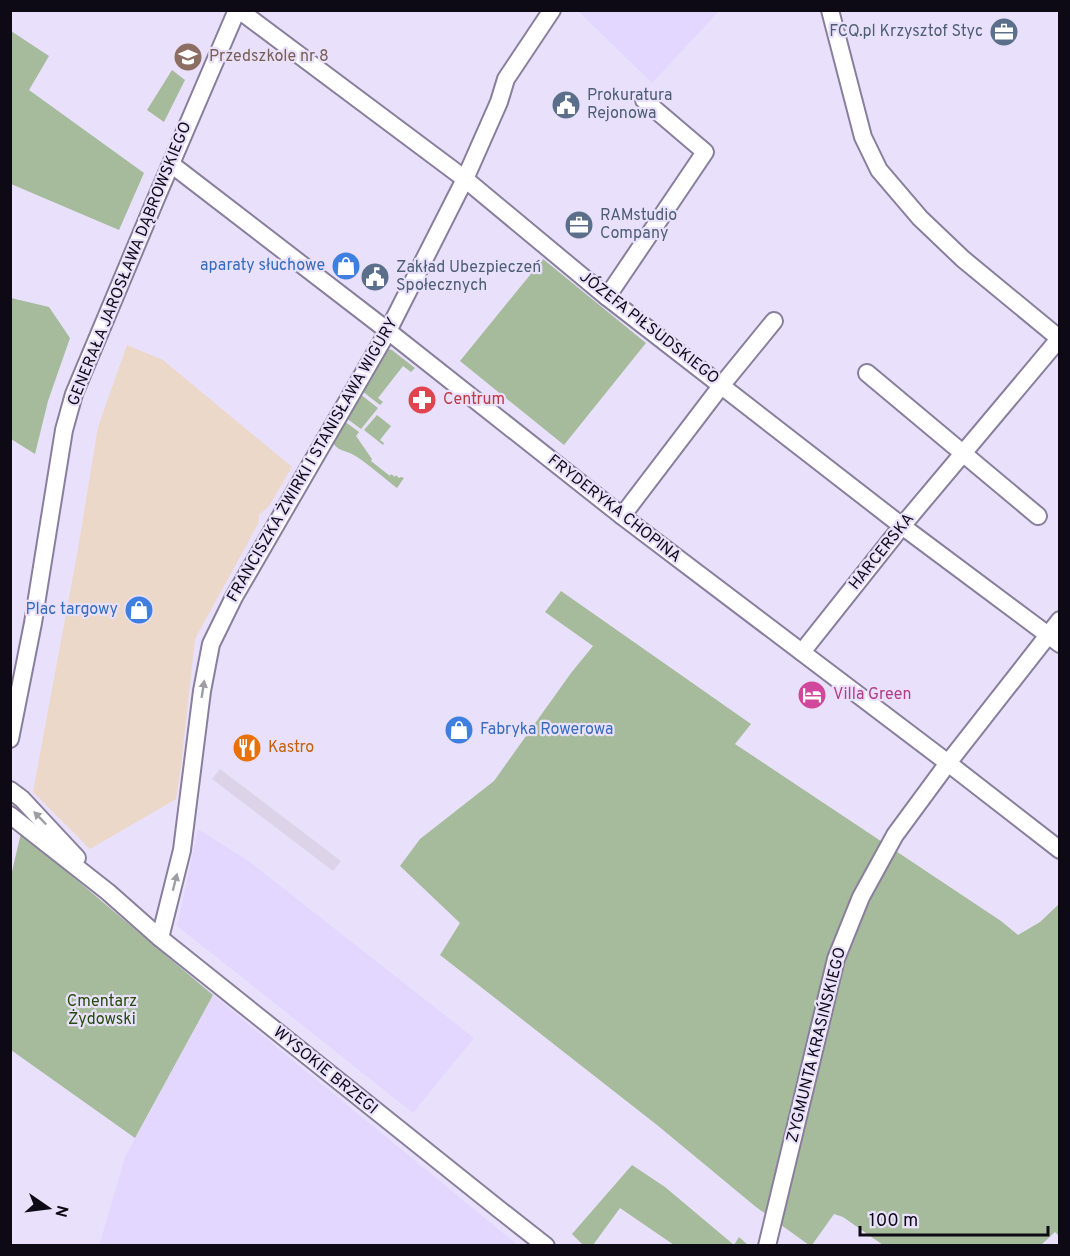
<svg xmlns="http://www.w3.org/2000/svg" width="1070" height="1256" viewBox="0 0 1070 1256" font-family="Overpass,sans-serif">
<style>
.commercial{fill:#ebd8c8}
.industrial{fill:#ddd3e8}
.built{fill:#e4d7ff}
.green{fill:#a5bb9b}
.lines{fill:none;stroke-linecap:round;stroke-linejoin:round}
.minor-casing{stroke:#897f9d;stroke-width:20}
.minor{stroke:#fff;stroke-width:16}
.oneway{fill:#9f9da1}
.labels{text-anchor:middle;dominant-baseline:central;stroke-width:4.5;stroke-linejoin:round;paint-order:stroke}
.service-label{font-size:16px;fill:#4e5e75;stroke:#e9e1fb;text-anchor:start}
.education-label{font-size:16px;fill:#785e54;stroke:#e9e1fb;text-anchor:start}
.street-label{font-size:16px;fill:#0e0a15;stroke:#e9e1fb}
.shop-label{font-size:16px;fill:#366cbe;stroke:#e9e1fb;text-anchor:end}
.health-label{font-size:16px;fill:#be3a42;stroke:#e9e1fb;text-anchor:start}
.hotel-label{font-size:16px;fill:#b23c85;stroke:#e9e1fb;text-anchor:start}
.food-label{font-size:16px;fill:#c56008;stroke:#e9e1fb;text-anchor:start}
.park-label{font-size:16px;fill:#264c0b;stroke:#e9e1fb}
</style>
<rect width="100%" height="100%" fill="#e9e1fb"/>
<polygon class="commercial" points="127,345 163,360 292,467 269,506 259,515 258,524 195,639 181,766 176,799 90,849 33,792 78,549 98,427"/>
<polygon class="industrial" points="220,769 341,861 333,871 212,779"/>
<g class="built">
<polygon points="578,11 719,11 652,83"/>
<polygon points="198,829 250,862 474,1038 413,1113 177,926"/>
<polygon points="213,995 518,1245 99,1246 125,1157"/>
</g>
<g class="green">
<polygon points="11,31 49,56 29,90 144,173 119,230 11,184"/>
<polygon points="172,70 185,80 164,122 147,110"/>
<polygon points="543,259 646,343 564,445 460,361"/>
<polygon points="11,298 49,307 70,338 48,401 35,454 11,439"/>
<polygon points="388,349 392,350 415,368 411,372 403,366 378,398 383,402 380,405 362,391"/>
<polygon points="360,394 378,408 361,429 346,418"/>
<polygon points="377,415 391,426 380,440 384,443 383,445 364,430"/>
<path d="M 344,421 L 359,432 L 356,436 L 372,459 L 371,461 L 390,476 L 391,474 L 395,477 L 396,475 L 399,478 L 401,477 L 404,478 L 397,488 C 384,478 365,461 352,454 C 344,450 337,451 332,441 Z"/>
<polygon points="561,591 751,724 735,744 1001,921 1018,935 1040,922 1059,904 1059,1236 1055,1232 1041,1245 883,1245 843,1217 834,1214 812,1245 809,1245 756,1207 657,1125 440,955 460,923 400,866 420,839 494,781 571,673 593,646 545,612"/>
<polygon points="21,833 213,995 135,1138 11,1050 10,880"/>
<polygon points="632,1165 665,1187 734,1245 739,1237 748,1245 674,1245 620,1208 593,1245 583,1245 572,1234"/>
</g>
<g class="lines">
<g class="minor-casing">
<g id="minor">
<polyline points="239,10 465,179 607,297 902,526 1060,644"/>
<polyline points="830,10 863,137 879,170 920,218 963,259 1060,339"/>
<polyline points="171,164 388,331 622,516 948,763 1060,850"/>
<polyline points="607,297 705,152 644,100"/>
<polyline points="867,373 1038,516"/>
<polyline points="622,516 721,386 774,321"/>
<polyline points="802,652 902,526 1059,339"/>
<polyline points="10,739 33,623 64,430 74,394 155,201 237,10"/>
<polyline points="10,790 22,799 77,858"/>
<polyline points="10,815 108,892 160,938 500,1210 546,1246"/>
<polyline points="160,938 182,850 202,691 211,644 234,597 388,331 465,179 499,102 506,79 552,10"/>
<polyline points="767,1246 836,959 861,897 895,835 948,763 1060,620"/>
</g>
</g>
<use href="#minor" class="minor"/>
</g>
<defs><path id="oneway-solid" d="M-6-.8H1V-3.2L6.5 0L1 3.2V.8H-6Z" transform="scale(1.5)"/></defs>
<g class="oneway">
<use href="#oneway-solid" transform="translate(203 689) rotate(-81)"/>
<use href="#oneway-solid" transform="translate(40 818) rotate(-134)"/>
<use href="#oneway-solid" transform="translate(175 882) rotate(-76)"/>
</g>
<defs>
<g id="office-disc" transform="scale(1.5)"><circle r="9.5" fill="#5c6f8a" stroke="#e9e1fb"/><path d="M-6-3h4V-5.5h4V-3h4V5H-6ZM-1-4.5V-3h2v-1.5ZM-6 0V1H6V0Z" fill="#fff"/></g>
<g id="school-disc" transform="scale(1.5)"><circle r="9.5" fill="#8d6e63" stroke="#e9e1fb"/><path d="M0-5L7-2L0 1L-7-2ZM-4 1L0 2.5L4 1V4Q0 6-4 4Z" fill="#fff"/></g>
<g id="civic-disc" transform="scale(1.5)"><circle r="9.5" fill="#5c6f8a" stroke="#e9e1fb"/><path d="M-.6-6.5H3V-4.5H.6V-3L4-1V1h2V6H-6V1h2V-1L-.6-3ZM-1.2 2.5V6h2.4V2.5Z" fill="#fff"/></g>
<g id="shop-disc" transform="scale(1.5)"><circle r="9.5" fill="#3f7fe0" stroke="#e9e1fb"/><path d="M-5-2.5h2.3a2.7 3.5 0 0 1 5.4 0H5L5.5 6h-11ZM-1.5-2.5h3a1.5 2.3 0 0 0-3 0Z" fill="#fff"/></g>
<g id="pharmacy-disc" transform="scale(1.5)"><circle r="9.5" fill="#e0444e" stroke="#e9e1fb"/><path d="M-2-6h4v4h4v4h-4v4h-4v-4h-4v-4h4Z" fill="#fff"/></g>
<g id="hotel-disc" transform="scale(1.5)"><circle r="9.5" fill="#d1479c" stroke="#e9e1fb"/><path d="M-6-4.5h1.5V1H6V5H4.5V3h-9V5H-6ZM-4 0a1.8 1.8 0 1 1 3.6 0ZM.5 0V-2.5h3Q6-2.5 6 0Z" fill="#fff"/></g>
<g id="restaurant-disc" transform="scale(1.5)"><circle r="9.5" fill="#e8710a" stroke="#e9e1fb"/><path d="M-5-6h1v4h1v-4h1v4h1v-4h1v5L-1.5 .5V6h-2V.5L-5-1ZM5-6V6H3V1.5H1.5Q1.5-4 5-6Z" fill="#fff"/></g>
</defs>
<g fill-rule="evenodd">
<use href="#office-disc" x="1004" y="32"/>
<use href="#school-disc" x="188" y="57"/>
<use href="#civic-disc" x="566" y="105"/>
<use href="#office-disc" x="579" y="225"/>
<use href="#shop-disc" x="346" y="266"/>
<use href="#civic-disc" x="375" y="277"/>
<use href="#pharmacy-disc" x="422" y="400"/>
<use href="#shop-disc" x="139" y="610"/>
<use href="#hotel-disc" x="812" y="695"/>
<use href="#shop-disc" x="459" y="730"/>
<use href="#restaurant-disc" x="247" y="748"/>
</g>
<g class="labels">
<g class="service-label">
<text x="983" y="32" text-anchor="end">FCQ.pl Krzysztof Styc</text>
<text x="587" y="96">Prokuratura<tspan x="587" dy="18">Rejonowa</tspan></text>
<text x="600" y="216">RAMstudio<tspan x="600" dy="18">Company</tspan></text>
<text x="396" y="268">Zakład Ubezpieczeń<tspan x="396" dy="18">Społecznych</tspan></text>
</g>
<g class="education-label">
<text x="209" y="57">Przedszkole nr 8</text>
</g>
<g class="street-label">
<text transform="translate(130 264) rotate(-68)">GENERAŁA JAROSŁAWA DĄBROWSKIEGO</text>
<text transform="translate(649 328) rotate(38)">JÓZEFA PIŁSUDSKIEGO</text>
<text transform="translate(313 460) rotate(-60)">FRANCISZKA ŻWIRKI I STANISŁAWA WIGURY</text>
<text transform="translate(614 509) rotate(38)">FRYDERYKA CHOPINA</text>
<text transform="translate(882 552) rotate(-51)">HARCERSKA</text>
<text transform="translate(817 1045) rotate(-76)">ZYGMUNTA KRASIŃSKIEGO</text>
<text transform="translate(325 1071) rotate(39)">WYSOKIE BRZEGI</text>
</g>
<g class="shop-label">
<text x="325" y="266">aparaty słuchowe</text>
<text x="118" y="610">Plac targowy</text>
<text x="480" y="730" text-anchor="start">Fabryka Rowerowa</text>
</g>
<g class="health-label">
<text x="443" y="400">Centrum</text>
</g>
<g class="hotel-label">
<text x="833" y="695">Villa Green</text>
</g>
<g class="food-label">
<text x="268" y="748">Kastro</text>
</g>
<g class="park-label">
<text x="102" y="1002">Cmentarz<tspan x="102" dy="18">Żydowski</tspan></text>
</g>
</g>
<rect width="1070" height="1256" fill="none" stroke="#0e0a15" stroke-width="24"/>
<g transform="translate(48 1208) rotate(104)" stroke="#e9e1fb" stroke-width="4.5" paint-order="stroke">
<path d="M0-4.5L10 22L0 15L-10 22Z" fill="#0e0a15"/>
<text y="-9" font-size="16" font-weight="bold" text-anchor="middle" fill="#0e0a15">N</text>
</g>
<path d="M860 1226v9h188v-9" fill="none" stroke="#0e0a15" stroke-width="3"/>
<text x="869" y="1226" font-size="18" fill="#0e0a15" stroke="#e9e1fb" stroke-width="4.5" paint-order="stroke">100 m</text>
</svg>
